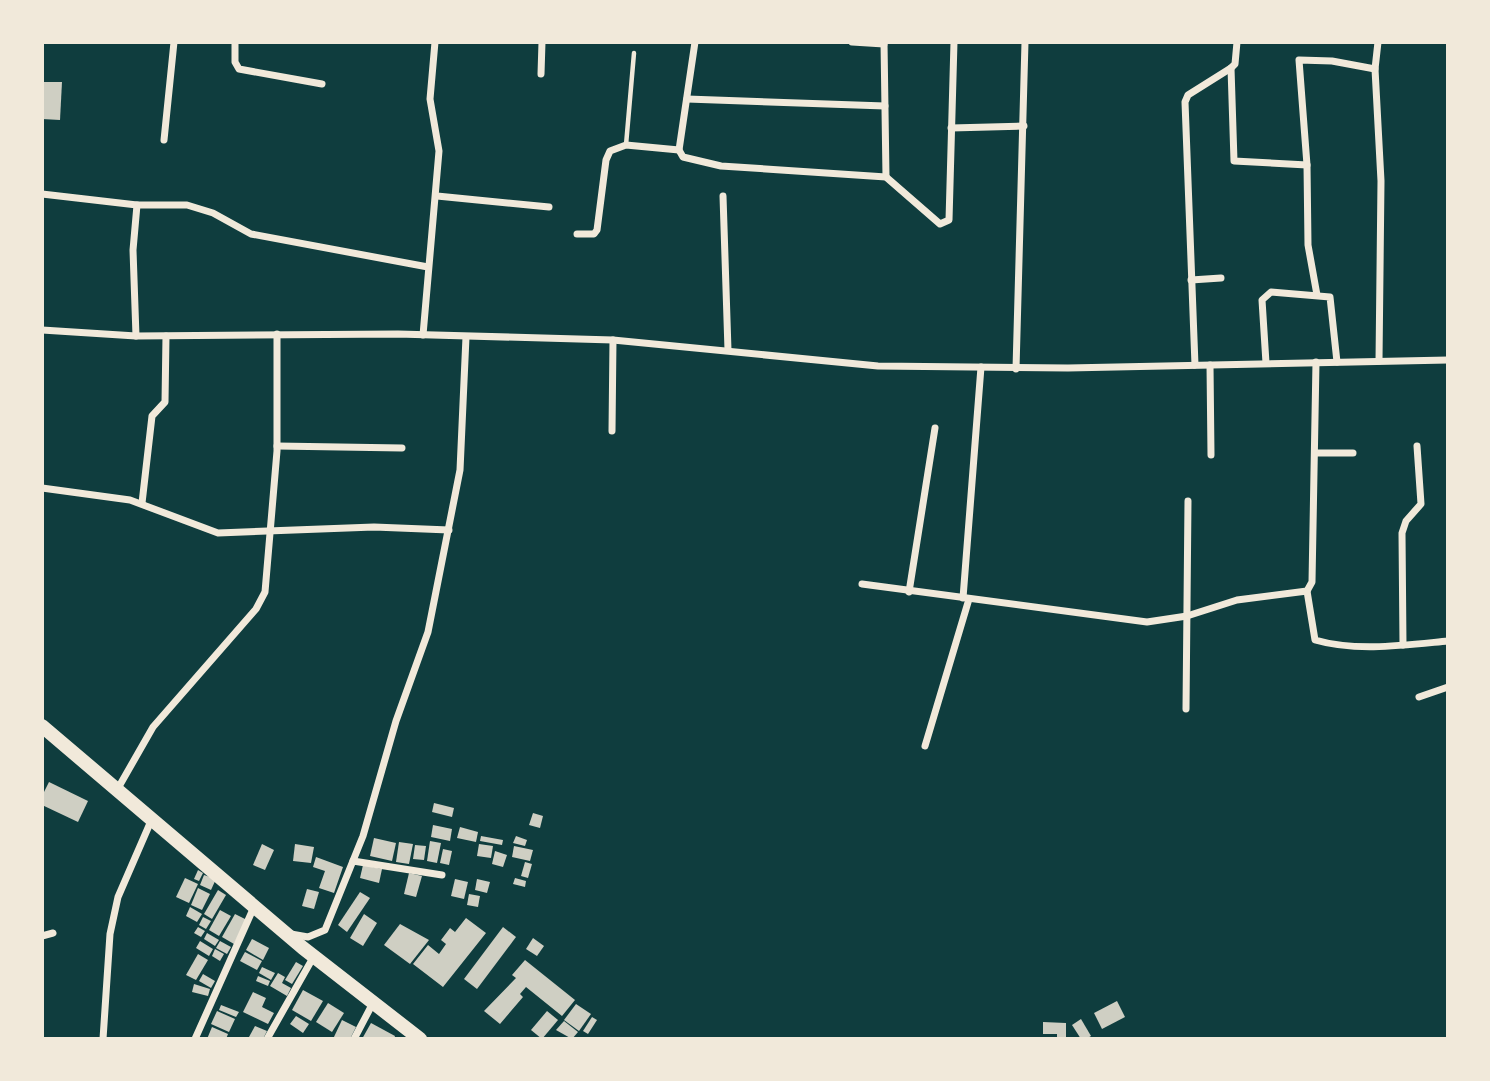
<svg xmlns="http://www.w3.org/2000/svg" width="1490" height="1081" viewBox="0 0 1490 1081" font-family="Inter,sans-serif">
<style>
.building{fill:#cfcfc3}
.lines{fill:none;stroke-linecap:round;stroke-linejoin:round}
.service{stroke:#f1e9da;stroke-width:4.5}
.minor{stroke:#f1e9da;stroke-width:7}
.primary{stroke:#f1e9da;stroke-width:14}
</style>
<rect width="100%" height="100%" fill="#0f3d3e"/>
<g class="building">
<polygon points="42,82 62,82 60,120 42,119"/>
<polygon points="49,782 88,801 78,822 42,805 42,796"/>
<polygon points="434,803 454,808 452,817 432,812"/>
<polygon points="533,813 543,816 540,828 529,825"/>
<polygon points="433,825 452,829 450,841 431,837"/>
<polygon points="460,827 478,832 476,842 457,838"/>
<polygon points="481,836 503,840 502,845 480,841"/>
<polygon points="516,836 527,840 525,846 513,843"/>
<polygon points="374,838 396,843 392,861 370,856"/>
<polygon points="430,841 441,843 437,863 427,861"/>
<polygon points="399,842 413,844 409,864 396,862"/>
<polygon points="262,844 274,850 265,870 253,865"/>
<polygon points="295,844 314,847 311,863 293,861"/>
<polygon points="479,844 493,846 491,858 477,856"/>
<polygon points="415,845 426,846 424,860 413,859"/>
<polygon points="514,846 533,850 530,861 512,857"/>
<polygon points="443,849 452,851 449,865 440,863"/>
<polygon points="495,851 507,855 503,867 492,864"/>
<polygon points="316,857 343,867 334,893 319,888 325,871 313,867"/>
<polygon points="525,862 532,864 528,878 521,876"/>
<polygon points="363,865 382,869 379,883 360,878"/>
<polygon points="198,870 203,873 199,881 194,879"/>
<polygon points="409,873 422,876 416,897 404,894"/>
<polygon points="204,875 216,879 211,890 200,885"/>
<polygon points="185,878 198,884 189,903 176,897"/>
<polygon points="515,878 526,881 525,887 513,884"/>
<polygon points="455,879 468,882 464,899 451,896"/>
<polygon points="477,879 490,882 487,893 475,890"/>
<polygon points="198,888 210,894 202,910 191,905"/>
<polygon points="307,889 319,892 314,909 302,906"/>
<polygon points="218,890 226,895 212,919 204,914"/>
<polygon points="360,892 370,898 347,932 338,925"/>
<polygon points="469,894 480,896 478,907 467,905"/>
<polygon points="190,907 202,914 197,922 186,916"/>
<polygon points="220,910 231,916 219,936 209,930"/>
<polygon points="235,914 247,920 234,944 222,937"/>
<polygon points="364,914 377,923 363,946 350,938"/>
<polygon points="203,917 211,921 206,929 199,925"/>
<polygon points="466,918 486,933 443,987 413,964 428,945 439,954 446,944 441,940 450,928 455,932"/>
<polygon points="400,924 429,940 410,964 384,945"/>
<polygon points="198,927 205,931 201,937 194,933"/>
<polygon points="503,927 516,937 477,989 464,979"/>
<polygon points="207,933 219,940 215,946 204,939"/>
<polygon points="533,938 544,946 537,956 526,949"/>
<polygon points="252,939 269,948 263,960 246,950"/>
<polygon points="200,941 213,949 209,956 196,948"/>
<polygon points="220,941 231,947 227,954 216,948"/>
<polygon points="215,949 224,954 220,961 212,956"/>
<polygon points="245,952 262,961 257,970 240,961"/>
<polygon points="198,954 208,960 196,980 186,975"/>
<polygon points="525,960 575,1000 562,1016 526,987 520,994 523,997 500,1024 484,1011 516,978 512,975"/>
<polygon points="296,962 303,966 292,984 285,980"/>
<polygon points="262,967 275,973 271,980 259,973"/>
<polygon points="278,973 285,977 282,983 291,988 287,996 270,986"/>
<polygon points="203,974 215,981 211,988 199,981"/>
<polygon points="258,976 270,981 268,986 256,981"/>
<polygon points="194,984 210,989 208,996 192,992"/>
<polygon points="303,990 323,1001 311,1021 292,1010"/>
<polygon points="253,992 266,998 262,1007 274,1013 268,1024 243,1012"/>
<polygon points="1117,1001 1125,1017 1102,1029 1094,1013"/>
<polygon points="328,1003 344,1013 332,1032 316,1022"/>
<polygon points="576,1004 591,1014 579,1031 564,1020"/>
<polygon points="221,1005 239,1012 236,1017 219,1010"/>
<polygon points="217,1011 235,1019 229,1032 211,1024"/>
<polygon points="547,1011 558,1020 542,1039 531,1030"/>
<polygon points="296,1016 309,1024 303,1033 290,1024"/>
<polygon points="592,1017 597,1020 588,1034 583,1031"/>
<polygon points="1081,1019 1091,1036 1086,1039 1081,1039 1072,1025"/>
<polygon points="342,1020 356,1027 350,1039 333,1039"/>
<polygon points="564,1021 578,1032 572,1039 556,1030"/>
<polygon points="1043,1022 1066,1023 1066,1039 1057,1039 1057,1034 1043,1034"/>
<polygon points="371,1023 395,1036 394,1039 362,1039"/>
<polygon points="255,1026 267,1031 263,1039 249,1037"/>
<polygon points="212,1027 228,1034 226,1039 207,1039"/>
</g>
<g class="lines">
<polyline class="service" points="626,145 634,53"/>
<g class="minor">
<polyline points="235,42 235,62 239,69 322,84"/>
<polyline points="695,42 679,150 683,157 721,166 886,177 940,224 949,220 954,42"/>
<polyline points="852,42 884,44"/>
<polyline points="884,42 886,177"/>
<polyline points="1378,42 1375,69 1381,181 1379,361"/>
<polyline points="1231,68 1234,161 1307,165"/>
<polyline points="541,74 542,42"/>
<polyline points="687,99 885,106"/>
<polyline points="951,128 1024,126"/>
<polyline points="164,140 174,42"/>
<polyline points="42,194 137,205 187,205 213,213 251,234 428,267"/>
<polyline points="437,196 549,207"/>
<polyline points="723,196 728,350"/>
<polyline points="577,234 594,234 597,230 606,160 610,151 626,145 679,150"/>
<polyline points="1191,280 1221,278"/>
<polyline points="1317,295 1308,245 1307,165 1299,60 1332,61 1375,69"/>
<polyline points="42,330 136,336 398,334 613,340 878,366 1068,368 1448,360"/>
<polyline points="423,335 439,151 430,99 435,42"/>
<polyline points="136,336 133,250 137,205"/>
<polyline points="1266,363 1262,300 1271,292 1330,297 1337,362"/>
<polyline points="1195,365 1185,102 1188,95 1231,68 1235,64 1237,42"/>
<polyline points="1210,365 1211,455"/>
<polyline points="1016,369 1025,42"/>
<polyline points="612,431 613,340"/>
<polyline points="277,446 402,448"/>
<polyline points="1316,453 1353,453"/>
<polyline points="42,488 130,500 218,533 374,527 449,530"/>
<polyline points="142,503 152,416 165,402 166,336"/>
<polyline points="862,584 1147,622 1187,616 1237,600 1307,591 1312,582 1316,362"/>
<path d="M 1307,591 L 1315,640 C 1356,652 1406,645 1448,641"/>
<polyline points="909,592 935,428"/>
<polyline points="963,598 981,367"/>
<polyline points="1403,645 1402,533 1406,521 1421,504 1417,446"/>
<polyline points="1419,697 1448,687"/>
<polyline points="1186,709 1188,501"/>
<polyline points="925,746 969,599"/>
<polyline points="117,790 153,727 256,609 265,592 277,451 277,334"/>
<polyline points="353,861 442,875"/>
<polyline points="291,934 308,937 325,930 363,836 396,721 428,632 460,470 466,337"/>
<polyline points="42,936 53,933"/>
<polyline points="103,1039 110,934 118,897 151,821"/>
<polyline points="195,1039 254,907"/>
<polyline points="267,1039 314,956"/>
<polyline points="354,1039 373,1003"/>
</g>
<polyline class="primary" points="42,726 303,948 420,1039"/>
</g>
<rect width="1490" height="1081" fill="none" stroke="#f1e9da" stroke-width="88"/>
</svg>
